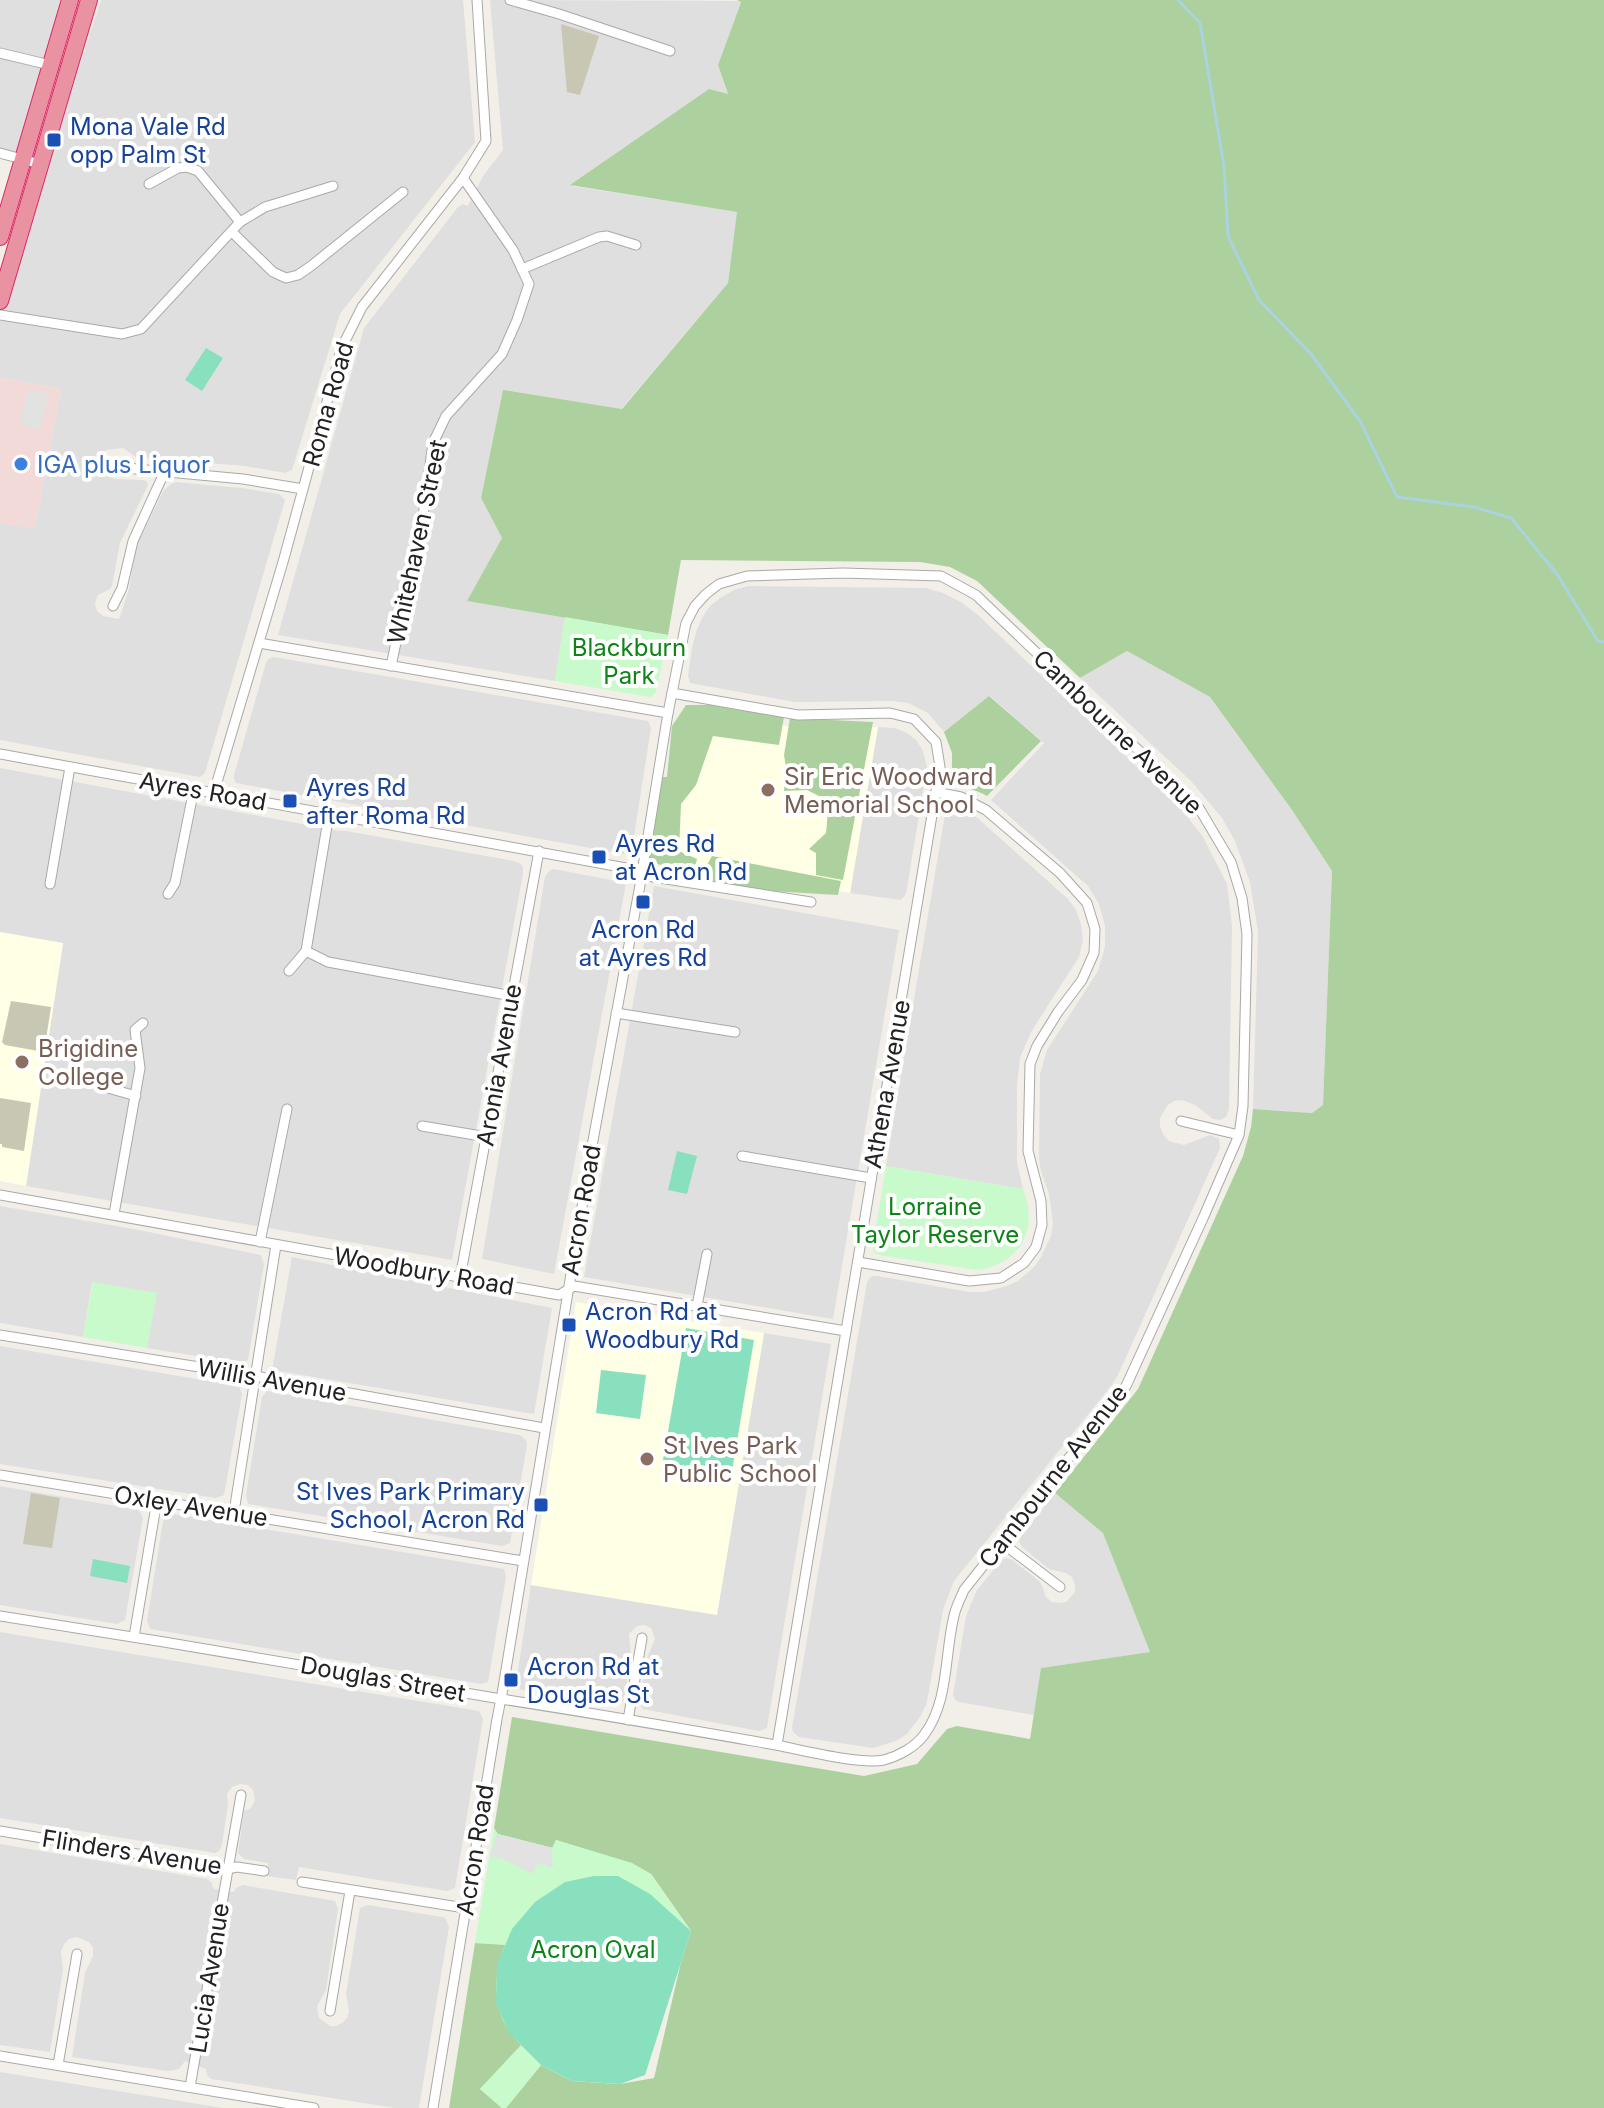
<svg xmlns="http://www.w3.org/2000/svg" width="1604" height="2108" viewBox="0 0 1604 2108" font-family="Inter,sans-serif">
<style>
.residential{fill:#e0dfdf}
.commercial{fill:#f2dad9}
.education{fill:#ffffe5}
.construction{fill:#c7c7b4}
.forest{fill:#add19e}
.park{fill:#c8facc}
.pitch{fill:#88e0be}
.parking{fill:#e2e2e2}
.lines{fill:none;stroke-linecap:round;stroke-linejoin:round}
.stream{stroke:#aad3df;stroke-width:3}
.street-casing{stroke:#a9a9a9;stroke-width:11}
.highway-casing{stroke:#dc2a67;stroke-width:18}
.street{stroke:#fff;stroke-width:9}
.highway{stroke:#e892a2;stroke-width:16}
.transit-dot{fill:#1a4fb4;stroke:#fff;stroke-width:3}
.shop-dot{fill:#3f7fe0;stroke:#fff;stroke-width:3}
.education-dot{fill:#8d6e63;stroke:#fff;stroke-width:3}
.labels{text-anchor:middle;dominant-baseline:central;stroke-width:8;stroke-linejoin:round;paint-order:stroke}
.transit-label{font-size:24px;fill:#164399;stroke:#fff;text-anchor:start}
.street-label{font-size:24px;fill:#222;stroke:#fff}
.shop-label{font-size:24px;fill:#366cbe;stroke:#fff;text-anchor:start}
.park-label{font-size:24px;fill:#0c8416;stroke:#fff}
.education-label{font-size:24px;fill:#785e54;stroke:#fff;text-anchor:start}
</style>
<rect width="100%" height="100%" fill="#f2efe9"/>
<g class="residential">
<polygon points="0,0 66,0 22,157 0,151"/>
<polygon points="101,0 463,0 475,142 340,314 292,470 285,473 245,466 136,457 123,448 106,450 101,466 107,476 115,479 142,480 146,481 148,485 120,543 112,586 110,589 98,595 95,603 97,611 103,616 119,619 129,589 136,547 163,491 171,484 176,482 242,488 279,494 285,500 205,773 200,777 0,740 0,523 35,528 61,389 0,378 0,309"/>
<polygon points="490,0 741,1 718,65 728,95 572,186 738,212 728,283 621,409 503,391 481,498 502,538 468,601 565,617 555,681 278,635 364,328 458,207 463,204 468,206 483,176 503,150"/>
<polygon points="748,586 926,588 943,593 961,602 978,615 1183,811 1203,837 1227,884 1232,926 1229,1109 1226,1117 1220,1120 1213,1119 1195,1105 1182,1100 1174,1101 1168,1105 1160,1118 1160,1126 1163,1134 1169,1141 1184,1145 1210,1135 1219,1139 1220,1148 1118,1375 1111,1386 954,1581 943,1610 929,1691 926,1705 920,1717 907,1734 896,1741 873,1748 799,1737 793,1732 792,1728 867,1282 872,1276 877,1276 970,1292 984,1292 1007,1286 1018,1281 1034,1267 1041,1257 1051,1236 1053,1223 1049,1194 1041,1171 1039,1159 1040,1074 1047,1050 1098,971 1105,947 1105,926 1099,904 1088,886 991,800 1044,743 990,696 944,732 928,713 908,703 892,701 795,702 690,683 688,676 692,648 696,632 702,618 709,607 720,598 734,590"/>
<polygon points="1127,651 1210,697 1292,810 1332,871 1323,1105 1312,1113 1253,1109 1258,932 1250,882 1234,839 1222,818 1191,781 1080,678"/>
<polygon points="274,657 648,721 651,728 632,849 630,852 623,854 236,783 234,779 234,775 266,663 268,659"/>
<polygon points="878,727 895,728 907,733 916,740 923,751 927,767 906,894 901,900 850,893"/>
<polygon points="0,768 340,831 346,831 514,861 521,864 523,867 523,874 452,1260 26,1186 63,944 0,932"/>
<polygon points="952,807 967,811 973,814 1068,899 1076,910 1081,924 1083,940 1079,957 1031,1032 1020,1058 1017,1085 1017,1162 1023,1189 886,1166 945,814 946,810"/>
<polygon points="554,869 621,882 625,885 625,889 554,1274 482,1259 545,877 550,870"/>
<polygon points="654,886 899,930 833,1319 584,1277"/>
<polygon points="0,1206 134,1229 261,1255 264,1264 248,1360 239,1363 147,1348 156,1293 92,1283 83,1337 0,1323"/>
<polygon points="292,1257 552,1308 534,1414 272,1370"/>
<polygon points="764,1333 831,1344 767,1728 759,1731 643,1709 639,1702 647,1658 655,1639 651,1628 644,1625 637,1626 629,1634 631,1656 624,1700 618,1706 521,1690 516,1683 531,1585 717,1614"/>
<polygon points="0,1346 239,1386 242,1394 224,1495 216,1498 0,1464"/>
<polygon points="267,1391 520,1435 526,1440 527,1445 510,1543 502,1546 248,1504 246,1495 262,1397"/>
<polygon points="0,1486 139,1510 143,1518 125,1620 117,1624 0,1605"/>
<polygon points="1055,1493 1103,1532 1150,1652 1042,1668 1034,1715 959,1702 955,1700 953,1695 966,1616 977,1590 1001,1561 1005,1558 1011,1559 1034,1577 1041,1583 1046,1597 1052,1602 1060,1603 1066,1602 1075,1592 1075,1585 1072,1577 1066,1573 1049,1569 1022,1547 1019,1541 1021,1536"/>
<polygon points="174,1514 504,1569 506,1577 488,1682 481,1684 150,1629 147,1621 163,1521 165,1517"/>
<polygon points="0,1632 479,1711 483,1719 455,1888 447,1891 299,1867 296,1880 266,1876 268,1863 244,1859 238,1853 244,1811 251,1808 255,1800 253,1790 248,1785 240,1784 232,1787 227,1794 228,1804 222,1845 219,1851 215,1853 0,1818"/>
<polygon points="0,1844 207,1879 211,1882 214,1889 234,1892 236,1888 243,1885 335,1901 338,1909 326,1990 317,2006 319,2018 330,2026 336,2026 342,2023 347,2018 349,2011 346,1994 360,1908 368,1905 443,1917 446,1919 449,1927 419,2108 395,2108 211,2079 207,2075 206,2069 185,2061 179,2069 168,2071 72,2057 85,1973 93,1956 93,1948 89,1942 77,1937 69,1939 64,1944 61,1951 63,1970 50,2052 0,2045"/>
<polygon points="0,2072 223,2108 0,2108"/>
</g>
<polygon class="commercial" points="0,378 61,389 35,529 0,523"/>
<g class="education">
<polygon points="690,710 793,727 878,727 850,893 665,862"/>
<polygon points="0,932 63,943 26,1186 0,1181"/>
<polygon points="576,1302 764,1333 717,1615 531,1585"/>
</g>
<g class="construction">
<polygon points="561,24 599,36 580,95 567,92"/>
<polygon points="11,1001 51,1007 44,1052 5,1045 2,1042"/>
<polygon points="0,1098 31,1103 24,1151 2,1147 2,1144 0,1144"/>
<polygon points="31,1493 60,1498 52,1548 23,1544"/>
</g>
<g class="forest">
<polygon points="737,0 1604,0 1604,2108 506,2108 541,2065 572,2081 620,2084 654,2078 682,1958 691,1931 651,1874 632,1864 556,1840 553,1848 497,1834 494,1828 512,1717 864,1776 917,1764 947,1729 957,1726 1030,1739 1041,1668 1150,1652 1103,1533 1055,1493 1138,1389 1243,1156 1251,1127 1253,1109 1312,1113 1323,1105 1332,871 1292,810 1210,697 1127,651 1080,678 977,581 950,567 920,562 681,560 668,635 467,601 502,538 481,498 503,390 622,409 728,283 737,212 570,185 709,89 728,94 718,65 741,2"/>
<path d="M 989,696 L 1041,741 L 987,796 C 976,789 958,787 952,780 L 952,753 L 944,732 Z"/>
<polygon points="686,705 724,705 784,717 779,745 713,736 696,785 681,804 679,851 697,859 693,876 646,860 662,777 667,777 672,726"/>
<polygon points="790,718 873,722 843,880 816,875 816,853 809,849 826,833 829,801 807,790 784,791 786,767 784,755"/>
<polygon points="712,856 841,881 838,895 770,891 699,879"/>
<polygon points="475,1943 506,1944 522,2045 480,2089 502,2108 449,2108"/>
</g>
<g class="park">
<polygon points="565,617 668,635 656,692 651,697 555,681"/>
<path d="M 886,1166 L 1023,1189 C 1039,1229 1021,1263 978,1270 L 879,1255 L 874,1252 L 873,1246 Z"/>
<polygon points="93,1282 157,1293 147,1348 83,1337"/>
<path d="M 494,1828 L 498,1834 L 552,1848 L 556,1840 L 632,1863 L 651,1874 L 691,1931 L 645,2075 L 620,2084 L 572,2081 L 541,2065 L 506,2108 L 502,2108 L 480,2089 L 521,2045 C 492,2018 491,1980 505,1945 L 475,1943 Z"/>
</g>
<g class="pitch">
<polygon points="206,348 223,358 202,391 185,380"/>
<polygon points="677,1151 697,1156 687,1194 668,1190"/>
<polygon points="686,1328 754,1340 731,1477 662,1466"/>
<polygon points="601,1370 646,1375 640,1419 596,1413"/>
<polygon points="93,1559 130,1566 127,1583 90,1576"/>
<polygon points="594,1876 618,1876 650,1894 691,1931 645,2075 620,2084 572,2081 541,2065 509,2033 496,2003 497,1965 512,1929 535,1902 565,1882"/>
</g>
<g class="parking">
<polygon points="28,389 49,394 39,430 19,422"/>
<polygon points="497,1834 553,1848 551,1858 554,1866 549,1868 544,1864 537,1865 533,1874 505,1860 490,1856"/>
</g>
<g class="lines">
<polyline class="stream" points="1178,0 1200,23 1224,166 1228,236 1259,300 1311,354 1360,421 1397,497 1474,507 1511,518 1557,574 1598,641 1604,642"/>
<g class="street-casing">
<g id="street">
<polyline points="510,0 559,14 670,51"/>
<polyline points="0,53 50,65"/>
<polyline points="0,153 40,164"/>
<polyline points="149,184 178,168 187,167 198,171 240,222"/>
<polyline points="232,232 273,272 286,278 298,275 311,266 403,192"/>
<polyline points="522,269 599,237 607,236 636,245"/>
<polyline points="0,315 122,334 141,329 240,222 265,207 333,186"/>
<polyline points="118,462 135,469 243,479 303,489"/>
<polyline points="113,606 122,588 133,541 164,473"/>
<polyline points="259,643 668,713"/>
<polyline points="391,666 423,516 433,443 446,416 502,354 517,320 529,284 513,250 463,178"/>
<polyline points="672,693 798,715 890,713 914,719 936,742 940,767 777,1745"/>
<polyline points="0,754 637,870 647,876 811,902"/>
<polyline points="214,792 283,562 342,347 362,307 463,178 486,141 477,0"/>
<polyline points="50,884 70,767"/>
<polyline points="168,894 175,883 194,789"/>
<polyline points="306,951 329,814"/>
<polyline points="289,971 306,951 328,962 512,996"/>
<polyline points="616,1013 735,1032"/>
<polyline points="101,1086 136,1096"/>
<polyline points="1181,1121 1239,1135"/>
<polyline points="422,1126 487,1137"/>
<polyline points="742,1156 871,1178"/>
<polyline points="0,1195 559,1295 574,1286 846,1331"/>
<polyline points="114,1214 140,1068 135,1030 143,1023"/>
<polyline points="260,1242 287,1109"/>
<polyline points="858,1262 969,1281 1001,1278 1024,1263 1036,1247 1042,1225 1041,1201 1028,1151 1030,1064 1037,1046 1058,1012 1082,980 1094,953 1095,929 1087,903 1060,873 986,810 961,797 936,792"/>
<polyline points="460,1278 539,851"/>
<polyline points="697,1306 707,1254"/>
<polyline points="0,1335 255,1376 544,1428"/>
<polyline points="0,1475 523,1561"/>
<polyline points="234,1512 276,1245"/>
<polyline points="1001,1542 1060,1587"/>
<path d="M 0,1616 L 164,1642 L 501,1699 C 593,1713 684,1729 776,1745 C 802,1750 860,1765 884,1760 C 899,1756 915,1747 924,1735 C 950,1701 944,1651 955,1612 C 957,1605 961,1597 964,1590 L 1126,1386 L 1204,1216 L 1239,1135 L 1243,1106 L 1247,934 L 1242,898 L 1231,862 L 1199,808 L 976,595 L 941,576 L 843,573 L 747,576 L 719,584 L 706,594 L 695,606 L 686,623 L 668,713 L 640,885 L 592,1146 L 502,1694 C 500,1702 499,1710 497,1719 L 433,2108"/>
<polyline points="134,1637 157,1500"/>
<polyline points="628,1720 642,1638"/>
<polyline points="0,1831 227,1869 237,1867 264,1871"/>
<polyline points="302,1882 465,1908"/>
<polyline points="330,2011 350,1891"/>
<polyline points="0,2056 314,2108"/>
<polyline points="58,2065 77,1954"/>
<polyline points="190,2087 241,1795"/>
</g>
</g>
<g class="highway-casing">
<g id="highway">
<polyline points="0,237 70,0"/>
<polyline points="0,301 89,0"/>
</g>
</g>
<use href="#street" class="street"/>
<use href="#highway" class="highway"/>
</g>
<g class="transit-dot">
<rect x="46" y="132" width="16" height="16" rx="4"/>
<rect x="282" y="793" width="16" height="16" rx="4"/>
<rect x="591" y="849" width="16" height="16" rx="4"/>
<rect x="635" y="894" width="16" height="16" rx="4"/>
<rect x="561" y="1317" width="16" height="16" rx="4"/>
<rect x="533" y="1497" width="16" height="16" rx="4"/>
<rect x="503" y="1672" width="16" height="16" rx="4"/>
</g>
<circle class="shop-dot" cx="21" cy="464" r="8"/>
<g class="education-dot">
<circle cx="768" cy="790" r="8"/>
<circle cx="22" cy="1062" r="8"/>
<circle cx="647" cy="1459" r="8"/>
</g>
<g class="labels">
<g class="transit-label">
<text x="70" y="126">Mona Vale Rd<tspan x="70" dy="28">opp Palm St</tspan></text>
<text x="306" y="787">Ayres Rd<tspan x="306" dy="28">after Roma Rd</tspan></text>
<text x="615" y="843">Ayres Rd<tspan x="615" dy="28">at Acron Rd</tspan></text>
<text x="643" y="929" text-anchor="middle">Acron Rd<tspan x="643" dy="28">at Ayres Rd</tspan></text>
<text x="585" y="1311">Acron Rd at<tspan x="585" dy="28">Woodbury Rd</tspan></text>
<text x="525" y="1491" text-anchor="end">St Ives Park Primary<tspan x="525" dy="28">School, Acron Rd</tspan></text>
<text x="527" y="1666">Acron Rd at<tspan x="527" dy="28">Douglas St</tspan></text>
</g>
<g class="street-label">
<text transform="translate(328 404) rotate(-74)">Roma Road</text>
<text transform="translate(417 542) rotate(-78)">Whitehaven Street</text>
<text transform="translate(1118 732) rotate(44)">Cambourne Avenue</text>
<text transform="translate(203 791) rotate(10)">Ayres Road</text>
<text transform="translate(499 1065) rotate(-80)">Aronia Avenue</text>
<text transform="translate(887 1084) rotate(-80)">Athena Avenue</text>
<text transform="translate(581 1210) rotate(-80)">Acron Road</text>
<text transform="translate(424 1271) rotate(10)">Woodbury Road</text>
<text transform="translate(272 1380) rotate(10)">Willis Avenue</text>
<text transform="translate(1053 1476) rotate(-52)">Cambourne Avenue</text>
<text transform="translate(191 1506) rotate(9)">Oxley Avenue</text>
<text transform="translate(383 1679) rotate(10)">Douglas Street</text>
<text transform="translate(475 1850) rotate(-81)">Acron Road</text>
<text transform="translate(132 1852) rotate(9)">Flinders Avenue</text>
<text transform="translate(209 1978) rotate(-81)">Lucia Avenue</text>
</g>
<g class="shop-label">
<text x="37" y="464">IGA plus Liquor</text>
</g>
<g class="park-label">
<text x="629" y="647">Blackburn<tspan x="629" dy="28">Park</tspan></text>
<text x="935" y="1206">Lorraine<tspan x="935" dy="28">Taylor Reserve</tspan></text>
<text x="593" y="1949">Acron Oval</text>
</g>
<g class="education-label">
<text x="784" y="776">Sir Eric Woodward<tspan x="784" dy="28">Memorial School</tspan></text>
<text x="38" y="1048">Brigidine<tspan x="38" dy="28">College</tspan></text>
<text x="663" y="1445">St Ives Park<tspan x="663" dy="28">Public School</tspan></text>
</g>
</g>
</svg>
